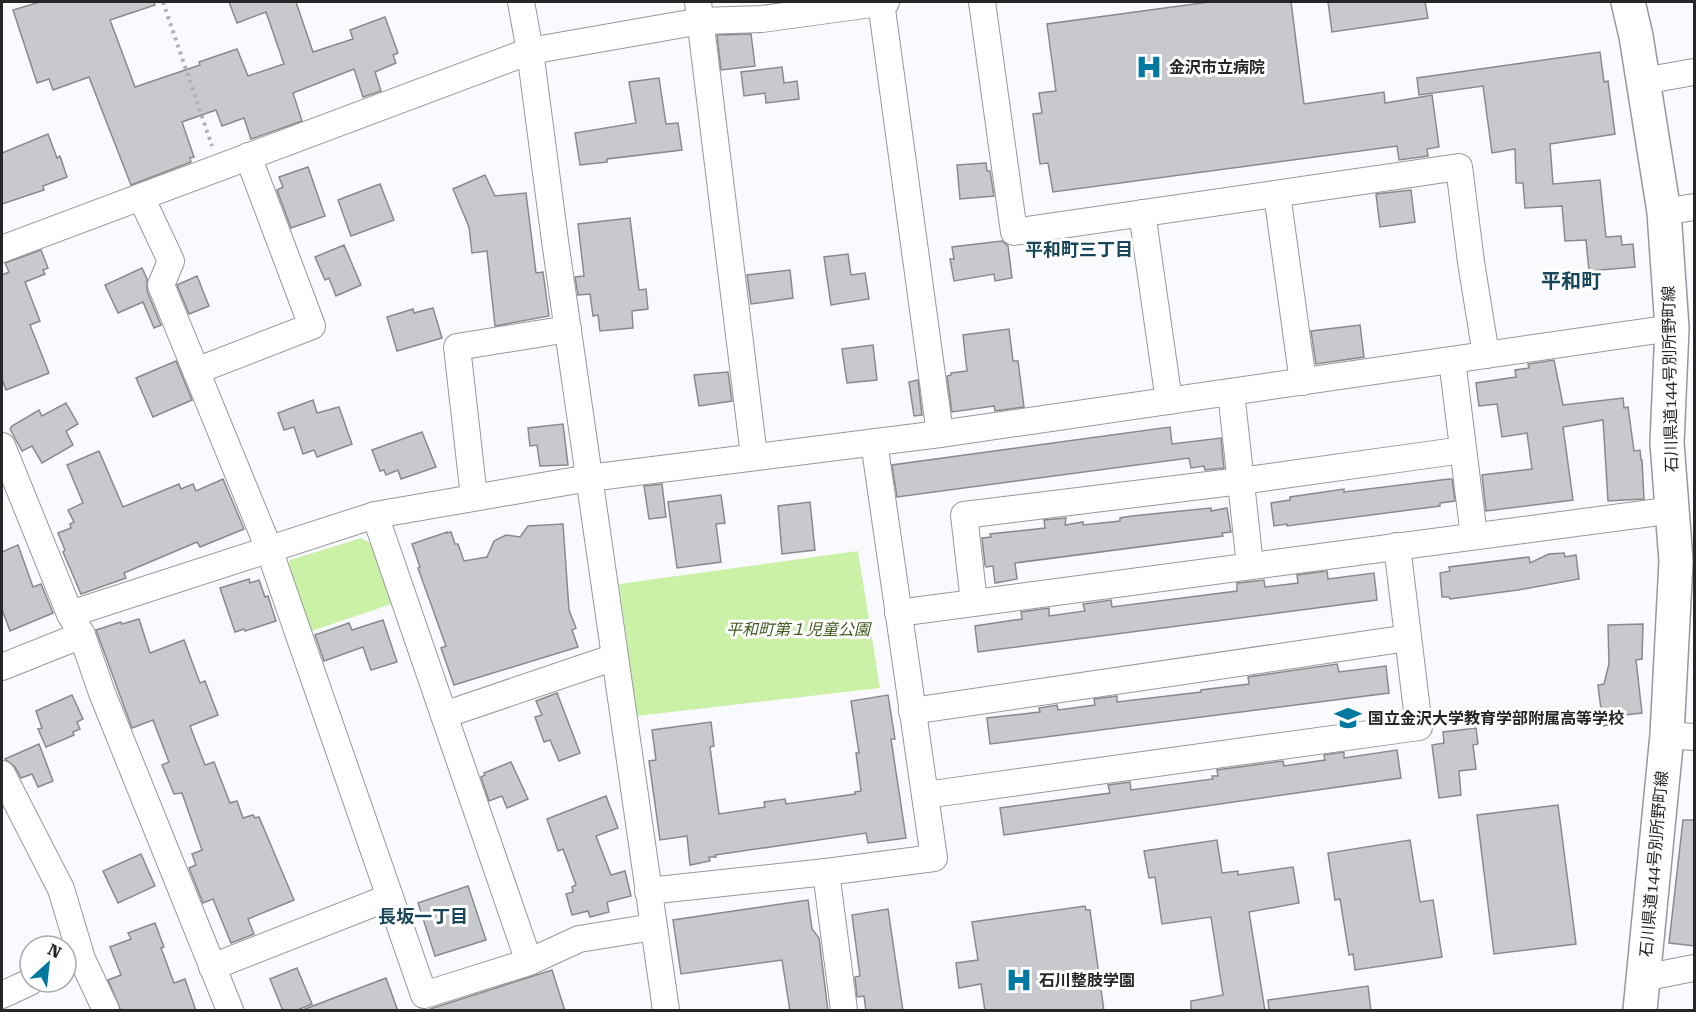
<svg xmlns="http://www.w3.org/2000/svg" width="1696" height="1012" viewBox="0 0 1696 1012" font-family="'Roboto Serif','Noto Sans JP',serif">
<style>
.green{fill:#cbf1a6}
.building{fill:#c8c9cc;stroke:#898a8d;stroke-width:1.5}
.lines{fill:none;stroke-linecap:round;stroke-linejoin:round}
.minor-casing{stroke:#97989b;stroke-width:28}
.secondary-casing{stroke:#97989b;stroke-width:36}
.path{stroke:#afb0b3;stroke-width:4;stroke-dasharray:3 4.5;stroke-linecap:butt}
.minor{stroke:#fff;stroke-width:26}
.secondary{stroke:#fff;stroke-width:33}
.labels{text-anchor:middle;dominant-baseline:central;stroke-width:6;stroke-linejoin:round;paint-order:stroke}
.poi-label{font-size:16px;font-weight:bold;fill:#252627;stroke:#fff;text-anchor:start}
.street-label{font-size:16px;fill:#252627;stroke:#fff}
.park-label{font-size:16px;font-style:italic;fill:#3f5a1f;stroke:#fff}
.neighbourhood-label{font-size:18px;font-weight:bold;fill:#174559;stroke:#fff}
.quarter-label{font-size:20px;font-weight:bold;fill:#174559;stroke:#fff}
</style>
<rect width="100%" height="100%" fill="#f9fafe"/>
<g class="green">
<polygon points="361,538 377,547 394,603 306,633 285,574 290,560"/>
<polygon points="858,551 880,688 637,716 619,584"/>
</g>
<g class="building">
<polygon points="40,2 154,2 155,5 110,20 135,87 200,65 199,62 237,49 248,76 284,64 266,12 237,23 229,2 296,2 313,52 353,39 350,30 385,17 398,53 393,55 396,63 375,72 381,91 363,97 354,69 293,93 302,121 251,139 244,118 222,126 216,110 182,122 194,157 190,158 191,162 131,185 89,77 53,90 49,79 37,83 13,10"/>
<polygon points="1209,2 1291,2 1304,104 1384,92 1385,103 1432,95 1439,147 1427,149 1428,156 1399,160 1397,146 1053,192 1048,163 1040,164 1033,114 1042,113 1039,93 1056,91 1047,24"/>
<polygon points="1328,2 1425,2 1428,18 1332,32"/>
<polygon points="751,34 755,66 721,70 717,35"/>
<polygon points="1600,52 1604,82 1608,81 1615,134 1550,144 1553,184 1600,180 1606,237 1621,236 1622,245 1633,244 1635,267 1589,271 1586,240 1565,241 1562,206 1525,208 1523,183 1516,183 1515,149 1492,153 1483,86 1419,95 1417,78"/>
<polygon points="782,67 784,83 797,81 799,99 766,103 765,93 744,96 741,72"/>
<polygon points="659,78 666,124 678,123 682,150 607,159 607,162 580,165 575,133 636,123 629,82"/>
<polygon points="48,134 57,158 60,156 67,177 43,186 44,190 2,204 2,153"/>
<polygon points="986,163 987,171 990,171 994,196 960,199 957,165"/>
<polygon points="308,167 325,216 291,228 277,190 283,187 279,177"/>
<polygon points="485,175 495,196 526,193 536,273 543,272 549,316 495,326 487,251 472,253 469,227 453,189"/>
<polygon points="380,184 394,220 351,236 338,200"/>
<polygon points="1411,190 1415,222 1380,227 1376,194"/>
<polygon points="630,218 639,290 646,289 648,309 632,311 633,328 600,331 598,315 593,316 590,294 578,295 575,277 584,276 578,224"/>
<polygon points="1002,241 1008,246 1012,278 995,281 994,274 954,281 950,259 954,259 952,247"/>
<polygon points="344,245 361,285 336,296 329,278 325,280 315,257"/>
<polygon points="41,250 48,268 43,270 45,274 25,282 40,321 30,325 49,373 6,390 2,379 2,275 9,272 5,263"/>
<polygon points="848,254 851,275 865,273 869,299 831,305 824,257"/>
<polygon points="142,268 147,279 147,291 161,325 154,328 143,302 118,313 105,285"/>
<polygon points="790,270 793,298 751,304 747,275"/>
<polygon points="197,276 209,306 189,314 177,285"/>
<polygon points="433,308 442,338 397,351 387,317 413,309 414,313"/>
<polygon points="1360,325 1364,357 1316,364 1311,331"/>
<polygon points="1009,329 1013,361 1018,361 1024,407 995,411 994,406 952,412 947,376 951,375 951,373 967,371 963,335"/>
<polygon points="873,345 877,380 847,383 842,349"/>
<polygon points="1554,360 1563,405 1623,398 1624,408 1628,407 1634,451 1640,450 1641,460 1642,460 1644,499 1608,501 1603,420 1563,427 1573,500 1486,511 1482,475 1532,469 1527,433 1502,437 1497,404 1479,406 1476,383 1516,377 1515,370 1529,368 1528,364"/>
<polygon points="176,361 192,400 153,417 136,378"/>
<polygon points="728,372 732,401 699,406 694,375"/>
<polygon points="918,380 922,415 914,416 909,382"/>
<polygon points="313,400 317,413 339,407 352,444 317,457 314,450 303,454 294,427 284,430 278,413"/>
<polygon points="66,403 78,424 66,431 73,445 42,463 32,446 22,451 10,429 12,426 39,410 42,416"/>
<polygon points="563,424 568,465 540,466 537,445 530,446 528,428"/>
<polygon points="1170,427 1172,444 1221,438 1224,468 1205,470 1204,466 1191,468 1189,458 897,497 892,465"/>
<polygon points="422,432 436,467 401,479 398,470 386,475 384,470 380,471 372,450"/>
<polygon points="99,451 123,507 179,484 181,489 193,484 196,491 223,479 244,529 200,547 197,542 124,573 126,578 81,594 63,552 65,550 58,533 71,528 70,524 74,522 68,510 83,503 67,465"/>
<polygon points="1449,479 1452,479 1455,501 1440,503 1440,506 1287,526 1287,524 1274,526 1271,503 1290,500 1290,497 1344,489 1344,492"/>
<polygon points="662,484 666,517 649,519 644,486"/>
<polygon points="721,495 725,523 716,524 721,562 677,568 668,502"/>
<polygon points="810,502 815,550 782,554 778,506"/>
<polygon points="1211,508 1211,511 1227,508 1231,532 1222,533 1223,536 1015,563 1017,579 995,583 993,566 986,567 985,565 982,538 991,537 990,534 1045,528 1044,520 1066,518 1065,525 1083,522 1083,525 1120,521 1120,518 1132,516"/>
<polygon points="563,524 569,610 576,628 572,630 578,647 454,685 441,648 446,646 418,568 420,567 412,544 447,532 447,533 451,532 455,544 458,544 464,561 487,557 494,541 506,535 520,537 528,526"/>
<polygon points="18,545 33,587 41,584 53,613 10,631 2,609 2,552"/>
<polygon points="1564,553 1565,557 1576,555 1579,579 1518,590 1450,599 1449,597 1442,597 1440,573 1450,571 1449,567 1529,557 1530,563 1549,554"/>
<polygon points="1327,571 1328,579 1374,573 1377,600 978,652 975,626 1022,619 1021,612 1049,608 1049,616 1085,611 1083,604 1111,600 1112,607 1237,591 1237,583 1264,580 1265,587 1298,583 1297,575"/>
<polygon points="249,579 250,583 259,580 265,597 268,596 276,621 245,631 244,629 235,632 220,588"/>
<polygon points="139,619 150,653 184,640 200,683 205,681 218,715 190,726 205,765 214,762 230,803 237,801 243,818 253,815 255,818 259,817 294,900 248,919 254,934 231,943 213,899 203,903 189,868 196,865 192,854 202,850 182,793 174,794 162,765 169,762 153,720 132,728 96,630 121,622 122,624"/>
<polygon points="383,620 397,662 371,670 363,647 324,661 315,635 349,623 352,630"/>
<polygon points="1643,624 1642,659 1636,660 1642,713 1624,715 1625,722 1603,726 1598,685 1604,684 1609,664 1608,625"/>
<polygon points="1337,664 1339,672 1386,666 1389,693 990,744 987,718 1040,712 1039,708 1057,705 1058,710 1095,705 1094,699 1117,696 1117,702 1201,692 1201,690 1249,684 1248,677"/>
<polygon points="557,693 580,753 559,761 550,740 544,742 535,717 542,715 536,701"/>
<polygon points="72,695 83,719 77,722 80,729 73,732 74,735 46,747 38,729 42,728 36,711"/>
<polygon points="888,695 895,739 891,739 906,838 868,843 866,833 715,855 716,857 709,857 710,861 690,865 687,836 660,840 649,761 656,760 652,730 711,722 714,746 710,747 719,814 765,807 764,802 785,799 786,804 855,794 855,792 861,791 856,753 859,753 851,701"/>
<polygon points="1476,728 1478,744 1473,745 1476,769 1459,771 1461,795 1439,798 1432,745 1444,743 1443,732"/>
<polygon points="39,744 53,781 38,787 32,774 21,778 15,767 5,759"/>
<polygon points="1397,750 1401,778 1004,835 1000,808 1110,793 1108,785 1130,782 1131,790 1213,779 1212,776 1218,776 1217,770 1283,761 1284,766 1325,760 1324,755 1344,752 1344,758"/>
<polygon points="511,762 528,799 507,808 502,796 489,801 481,777 485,775 484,773"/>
<polygon points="606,796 618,828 596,836 611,875 625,871 631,896 607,902 609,912 590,917 588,911 572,915 566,894 573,892 572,887 576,885 563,849 558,851 547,819"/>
<polygon points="1558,805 1576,944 1494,954 1477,815"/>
<polygon points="1683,820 1695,820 1695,946 1669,943"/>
<polygon points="1217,840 1222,873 1238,871 1238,875 1293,867 1299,903 1249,912 1265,1011 1191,1011 1191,1001 1223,995 1211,917 1162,924 1155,877 1149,878 1144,851"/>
<polygon points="1410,840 1420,902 1433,900 1442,957 1355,970 1353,954 1349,955 1340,899 1335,900 1328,853"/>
<polygon points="141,854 155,886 118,903 103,871"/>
<polygon points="468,886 486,940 435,956 418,903"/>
<polygon points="808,900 812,929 819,938 828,1011 790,1011 782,960 681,974 673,920"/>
<polygon points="1085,906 1086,910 1090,910 1104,1011 985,1011 981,984 959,988 956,963 978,960 972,922"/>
<polygon points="888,909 903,1011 866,1011 864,996 857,997 855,977 860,976 852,915"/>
<polygon points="155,923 164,947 161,948 174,983 185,979 196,1011 121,1011 108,980 121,975 110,947 131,939 128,933"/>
<polygon points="297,968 312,1004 295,1011 283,1011 270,979"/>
<polygon points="552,970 565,1011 430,1011 430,1009"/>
<polygon points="386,978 398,1011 306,1011 305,1009"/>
<polygon points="1368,986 1371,1011 1269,1011 1268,1000"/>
</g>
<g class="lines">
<g class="minor-casing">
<g id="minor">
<polyline points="521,2 530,51 555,241 666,1010"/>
<polyline points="698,2 754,456"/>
<polyline points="881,2 940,434"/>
<polyline points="982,2 1014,232 1459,167 1471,262 1486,355"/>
<polyline points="1643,81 1694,72"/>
<polyline points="1277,194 1303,382"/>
<polyline points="141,197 171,261 161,285 269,549 424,995 529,962 579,939 653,927"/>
<polyline points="1664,212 1694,207"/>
<polyline points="1142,213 1169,401"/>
<polyline points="2,249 530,51 701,21 762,19 886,2"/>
<polyline points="1452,360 1474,536"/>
<polyline points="196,371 312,326 248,156"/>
<polyline points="1231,392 1250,565"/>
<polyline points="2,446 70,614 82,635 102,693 230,1010"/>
<polyline points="474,497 457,347 568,329"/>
<polyline points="375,515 529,962"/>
<polyline points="974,602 964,515 1241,481 1463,450"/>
<polyline points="898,613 1674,510"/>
<polyline points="70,614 375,515 589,478 940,434 1672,328"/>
<polyline points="2,667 82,635"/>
<polyline points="912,711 1408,638"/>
<polyline points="444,715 615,657"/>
<polyline points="1667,735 1694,737"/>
<polyline points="2,774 61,889 82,959 106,1010"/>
<polyline points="925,795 1419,727 1397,546"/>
<polyline points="826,872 844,1010"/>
<polyline points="648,891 826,872 934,858 874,442"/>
<polyline points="212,967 390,897"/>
<polyline points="1643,978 1694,968"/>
<polyline points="2,995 30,982"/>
</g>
</g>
<g class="secondary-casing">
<polyline id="secondary" points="1628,2 1636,36 1664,212 1672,328 1667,443 1676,561 1667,735 1640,1010"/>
</g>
<polyline class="path" points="163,2 212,146"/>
<use href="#minor" class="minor"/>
<use href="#secondary" class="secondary"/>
</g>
<defs>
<g id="hospital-bare" transform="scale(2.07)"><path d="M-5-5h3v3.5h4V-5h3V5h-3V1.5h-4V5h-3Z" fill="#0079a1" stroke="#fff" stroke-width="2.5" paint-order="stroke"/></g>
<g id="school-bare" transform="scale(2.07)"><path d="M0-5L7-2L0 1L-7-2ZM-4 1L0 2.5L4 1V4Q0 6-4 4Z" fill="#0079a1" stroke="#fff" stroke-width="2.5" paint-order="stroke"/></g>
</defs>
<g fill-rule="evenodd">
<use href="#hospital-bare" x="1149" y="67"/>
<use href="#school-bare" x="1348" y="718"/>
<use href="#hospital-bare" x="1019" y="980"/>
</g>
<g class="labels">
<g class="poi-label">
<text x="1169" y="67">金沢市立病院</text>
<text x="1368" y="718">国立金沢大学教育学部附属高等学校</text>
<text x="1039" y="980">石川整肢学園</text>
</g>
<g class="street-label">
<text transform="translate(1670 379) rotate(-91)">石川県道144号別所野町線</text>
<text transform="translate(1654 864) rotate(-85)">石川県道144号別所野町線</text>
</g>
<g class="park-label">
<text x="798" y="629">平和町第１児童公園</text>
</g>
<g class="neighbourhood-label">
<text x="1079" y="249">平和町三丁目</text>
<text x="423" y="916">長坂一丁目</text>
</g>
<g class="quarter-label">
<text x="1571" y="281">平和町</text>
</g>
</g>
<rect width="1696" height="1012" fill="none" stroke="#252627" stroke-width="6"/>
<g transform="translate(48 964) rotate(27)"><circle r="28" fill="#ffffff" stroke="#a8a8a9" stroke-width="1.5"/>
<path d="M0-4.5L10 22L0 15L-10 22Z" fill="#0079a1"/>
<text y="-9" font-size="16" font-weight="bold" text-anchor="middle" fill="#252627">N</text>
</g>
</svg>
